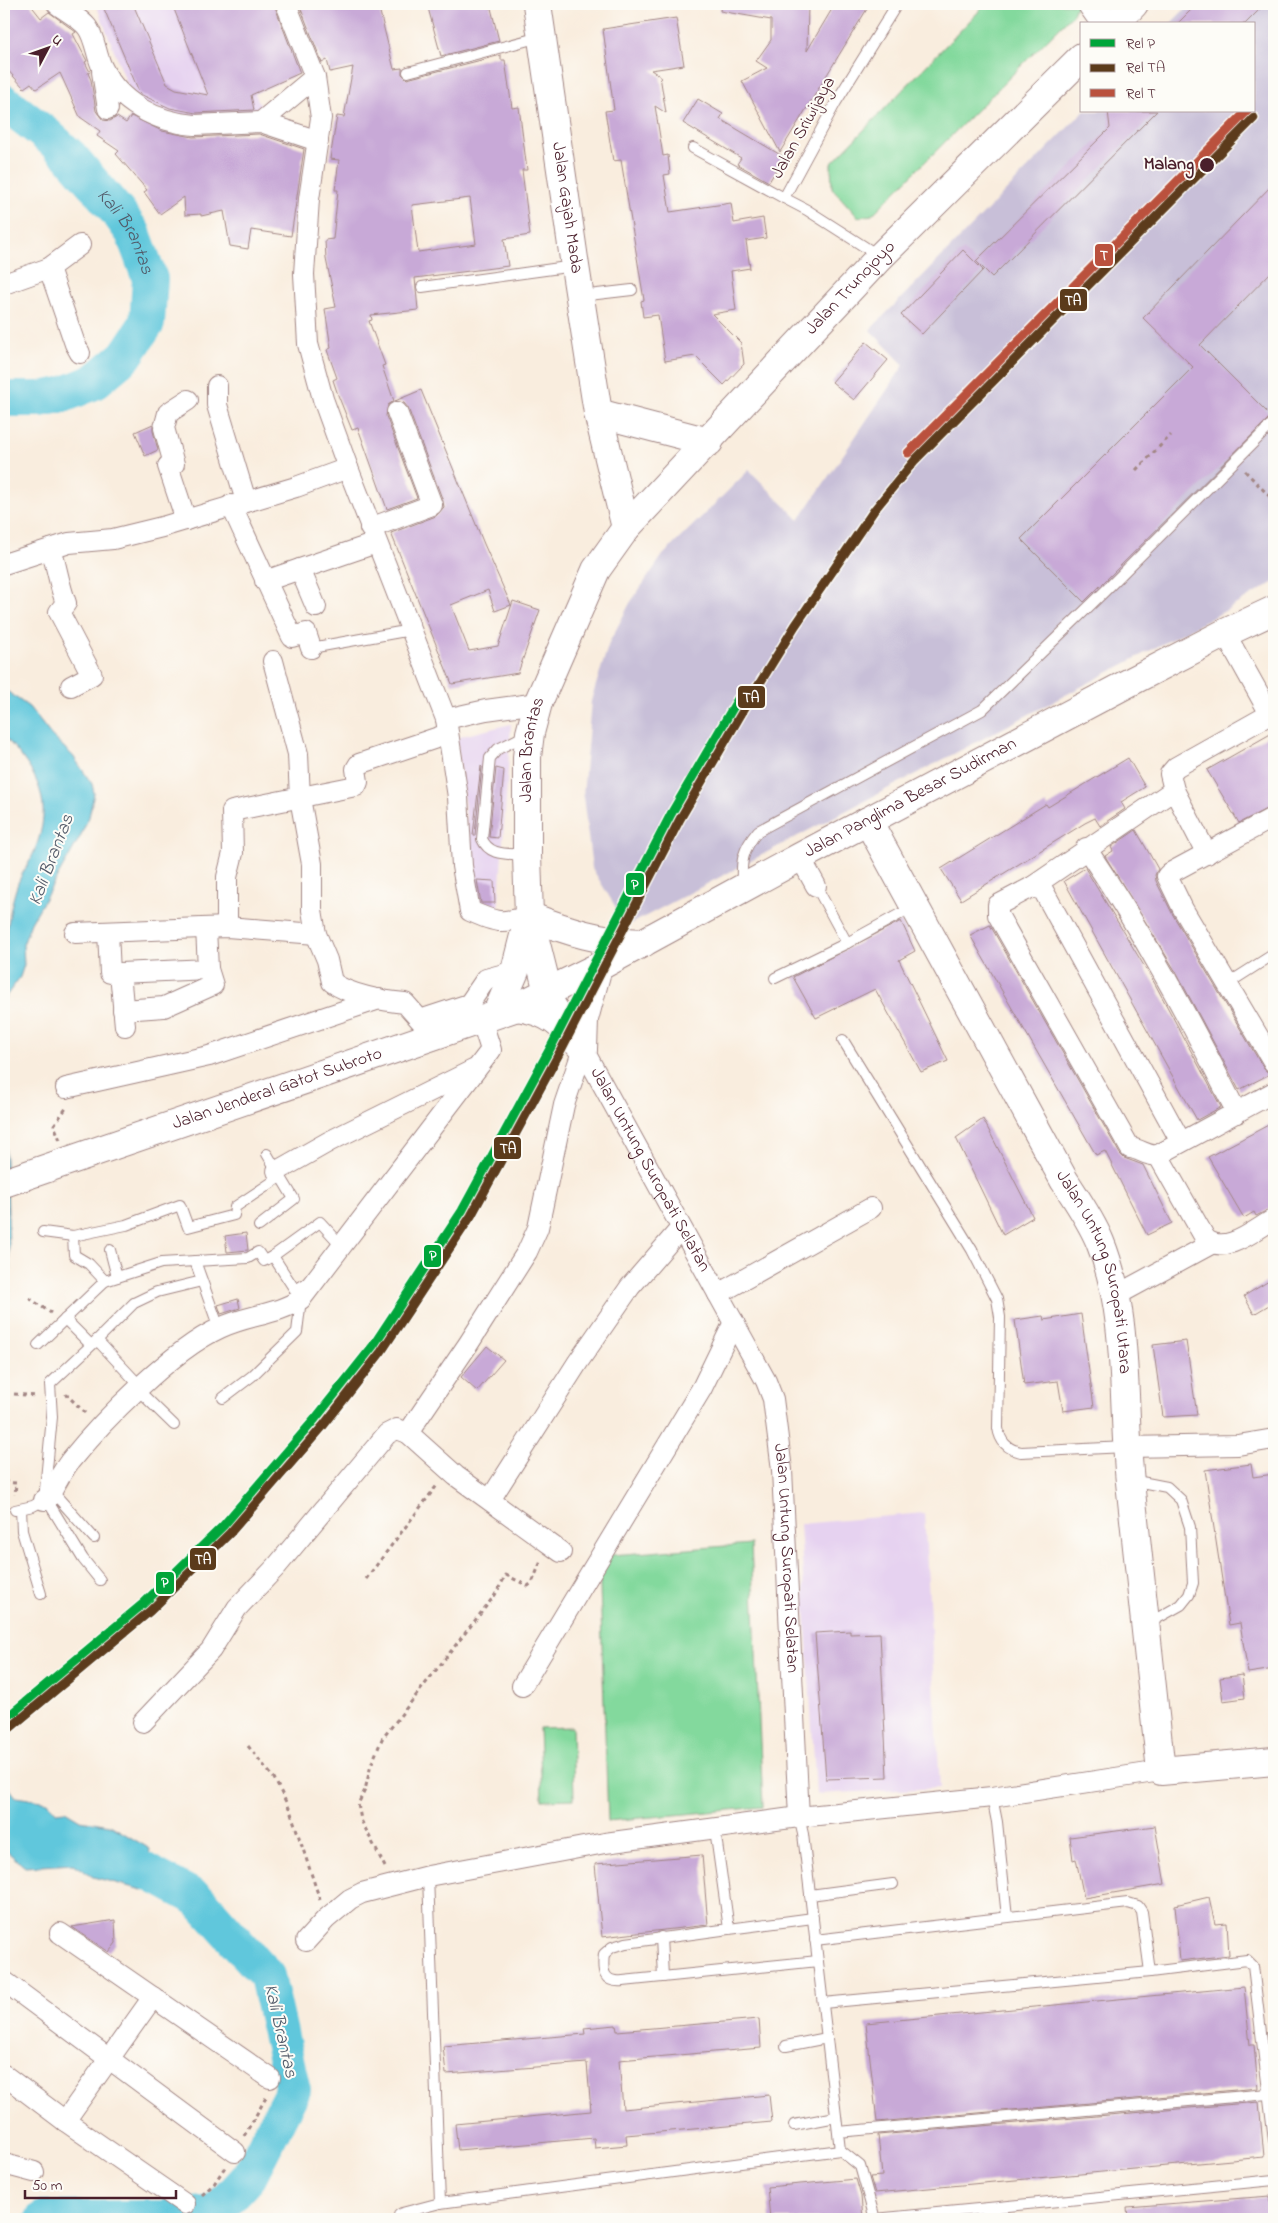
<svg xmlns="http://www.w3.org/2000/svg" width="1278" height="2223" viewBox="0 0 1278 2223" font-family="'Indie Flower',sans-serif">
<style>
.built{fill:#e6d2f0}
.industrial{fill:#c8bfd8}
.green{fill:#83d99d;stroke:#667c64}
.water{fill:#60c7dc;stroke:#557384}
.lines{fill:none;stroke-linecap:round;stroke-linejoin:round}
.river{stroke:#60c7dc;stroke-width:36}
.building{fill:#c8a9d7;fill-rule:evenodd}
.lane-casing{stroke:#a28684;stroke-width:12}
.street-casing{stroke:#a28684;stroke-width:22}
.secondary-casing{stroke:#a28684;stroke-width:30}
.primary-casing{stroke:#a28684;stroke-width:30}
.highway-casing{stroke:#a28684;stroke-width:30}
.path{stroke:#a28684;stroke-width:3;stroke-dasharray:4 4;stroke-linecap:butt}
.lane{stroke:#fff;stroke-width:10}
.street{stroke:#fff;stroke-width:20}
.secondary{stroke:#fff;stroke-width:28}
.primary{stroke:#fff;stroke-width:28}
.highway{stroke:#fff;stroke-width:28}
.rail-1-casing{stroke:#fdfcf7;stroke-width:12}
.rail-2-casing{stroke:#fdfcf7;stroke-width:12}
.rail-3-casing{stroke:#fdfcf7;stroke-width:12}
.rail-1{stroke:#00a53a;stroke-width:9}
.rail-2{stroke:#5b3b1b;stroke-width:9}
.rail-3{stroke:#ba513d;stroke-width:9}
.stop-dot{fill:#4a1f2b;stroke:#fdfcf7;stroke-width:2}
.labels{text-anchor:middle;dominant-baseline:central;stroke-width:4;stroke-linejoin:round;paint-order:stroke}
.street-label{font-size:18px;fill:#4a1f2b;stroke:#fdfcf7}
.stop-label{font-size:18px;font-weight:bold;fill:#4a1f2b;stroke:#fdfcf7;text-anchor:end}
.water-label{font-size:19px;font-style:italic;fill:#525a69;stroke:#fdfcf7}
.line-badge{stroke:#fdfcf7;stroke-width:2}
.badge-label{font-size:14px;text-anchor:middle;font-weight:bold;fill:#fff}
</style>
<rect width="100%" height="100%" fill="#fdfcf7"/>
<filter id="ink" filterUnits="userSpaceOnUse"><feTurbulence type="fractalNoise" baseFrequency=".02" numOctaves="2"/><feDisplacementMap in="SourceGraphic" scale="10" xChannelSelector="R" yChannelSelector="G"/><feConvolveMatrix kernelMatrix="1 2 1 2 8 2 1 2 1" color-interpolation-filters="sRGB"/></filter>
<filter id="wash" filterUnits="userSpaceOnUse"><feTurbulence type="fractalNoise" baseFrequency=".0096" numOctaves="4" result="noise"/><feDisplacementMap in="SourceGraphic" scale="20" xChannelSelector="R" yChannelSelector="G"/><feGaussianBlur stdDeviation="1.12" result="paint"/><feColorMatrix in="noise" values="0 0 0 0 0 0 0 0 0 0 0 0 0 0 0 0 0 1.4 0 .05"/><feComposite in="paint" operator="in"/></filter>
<g filter="url(#wash)">
<rect width="100%" height="100%" fill="#f9edde"/>
<g class="built">
<polygon points="96,4 214,4 262,109 200,122 142,104 128,86"/>
<polygon points="511,724 498,913 476,904 457,740 462,736"/>
<polygon points="924,1513 940,1788 816,1794 800,1524"/>
</g>
<polygon class="industrial" points="1190,4 1274,4 1274,582 1223,612 627,926 592,868 583,796 591,701 609,643 630,603 663,555 749,470 799,520 904,365 870,330 1084,111 1254,111 1254,24 1170,24"/>
<g class="green">
<polygon points="986,4 1077,4 1073,14 872,215 858,217 832,188 831,164"/>
<polygon points="751,1544 763,1807 608,1821 599,1556"/>
<polygon points="572,1727 574,1799 542,1800 539,1728"/>
</g>
<g class="water">
<path d="M 111,356 L 125,369 L 101,390 L 85,396 L 65,397 L 34,403 L 4,405 L 4,393 C 49,398 79,391 111,356 Z"/>
<path d="M 4,689 L 29,707 L 51,735 L 73,756 L 92,784 L 94,793 L 89,817 L 80,837 L 31,923 L 23,945 L 24,965 L 20,977 L 4,999 C 4,960 5,920 18,883 C 22,872 30,863 34,852 C 55,802 38,773 4,736 Z"/>
<path d="M 4,1114 C 6,1159 8,1205 9,1250 C 10,1272 13,1295 4,1315 Z"/>
<polygon points="4,1781 16,1797 48,1802 56,1812 65,1811 80,1820 110,1825 150,1849 142,1890 93,1877 73,1864 25,1867 4,1849"/>
</g>
<g class="lines">
<g class="river">
<path id="s1" d="M 4,102 L 48,136 L 70,156 L 120,215 L 133,233 L 150,279 L 147,323 L 125,356 L 94,382 L 65,394 L 41,399 L 4,399"/>
<polyline points="43,2219 164,2218 215,2213 249,2176 293,2090 267,1976 198,1899 101,1847"/>
</g>
</g>
<g id="blocks">
<g class="building">
<polygon points="4,4 30,4 41,18 49,12 76,32 73,34 87,61 85,62 90,72 88,73 91,80 96,111 103,120 110,121 117,117 126,123 131,116 162,131 193,137 259,134 304,149 291,236 251,230 248,249 230,246 224,211 201,216 201,214 185,215 184,197 160,214 144,192 147,190 116,154 119,151 97,136 100,131 80,117 60,73 36,89 31,83 24,88 4,66"/>
<polygon points="102,4 133,4 167,84 176,89 208,95 172,4 274,4 300,73 251,95 254,110 196,113 170,108 140,94"/>
<path d="M 299,4 L 378,4 L 394,69 L 402,68 L 402,74 L 407,79 L 501,55 L 501,60 L 505,60 L 512,108 L 519,107 L 527,170 L 522,170 L 530,235 L 504,239 L 508,266 L 415,278 L 418,310 L 371,315 L 372,320 L 369,321 L 385,365 L 382,366 L 394,401 L 388,405 L 386,416 L 417,498 L 387,509 L 358,428 L 352,430 L 338,395 L 333,380 L 337,378 L 327,350 L 331,348 L 325,309 L 336,307 L 326,259 L 325,240 L 333,239 L 338,190 L 335,190 L 339,160 L 330,159 L 337,116 L 344,117 L 353,67 L 330,72 L 327,60 L 322,63 ZM 470,198 L 476,244 L 418,252 L 412,205 Z"/>
<polygon points="427,4 490,4 499,41 441,56"/>
<polygon points="721,4 808,4 807,51 835,4 870,4 780,152 742,81 767,68 756,61 771,40 771,20 720,11"/>
<polygon points="1197,4 1265,4 1245,24 1177,24"/>
<polygon points="676,18 684,65 651,70 660,76 666,113 655,106 663,156 668,155 670,174 664,175 670,212 731,203 734,223 763,218 766,238 746,241 750,268 731,271 736,310 712,314 741,343 744,364 724,385 695,356 665,361 658,315 643,317 641,301 644,300 621,160 613,161 605,111 614,110 603,29"/>
<polygon points="698,99 723,114 720,119 784,157 769,182 737,164 741,158 683,123"/>
<polygon points="1108,111 1157,111 992,277 976,261 1110,128"/>
<polygon points="1274,183 1274,269 1200,345 1271,416 1084,602 1021,539 1193,367 1143,318"/>
<polygon points="963,250 983,270 922,334 901,315"/>
<polygon points="866,342 888,360 854,400 832,382"/>
<polygon points="421,390 484,544 511,605 495,611 488,590 451,605 469,651 498,646 513,601 540,610 518,673 452,684 391,533 436,516 444,507 443,501 408,408 404,403 395,401"/>
<polygon points="153,424 153,431 158,450 145,456 135,432"/>
<polygon points="1274,732 1274,805 1239,823 1207,770"/>
<polygon points="1128,758 1145,787 1121,802 1125,809 1100,826 1095,818 1085,823 961,900 941,869 1046,804 1048,807"/>
<polygon points="481,766 482,767 475,835 473,835"/>
<polygon points="496,768 504,770 498,838 489,837"/>
<polygon points="1136,830 1158,869 1155,875 1156,881 1173,915 1264,1069 1270,1074 1239,1090 1176,972 1105,856 1113,851 1111,847"/>
<polygon points="1085,868 1155,984 1221,1107 1197,1120 1064,881"/>
<polygon points="477,880 494,881 495,903 481,903"/>
<polygon points="901,921 915,951 899,960 948,1061 921,1072 875,989 816,1018 793,977"/>
<polygon points="990,925 1120,1154 1124,1158 1143,1165 1172,1223 1147,1235 1105,1151 1096,1155 970,935"/>
<polygon points="983,1119 1033,1217 1003,1235 956,1138"/>
<polygon points="1274,1122 1274,1207 1256,1216 1254,1212 1244,1218 1208,1157"/>
<polygon points="246,1233 248,1250 227,1252 225,1236"/>
<polygon points="1274,1278 1274,1302 1254,1314 1244,1296"/>
<polygon points="238,1299 240,1308 221,1314 218,1305"/>
<polygon points="1081,1314 1094,1407 1063,1411 1058,1381 1024,1385 1015,1320 1043,1316 1044,1320"/>
<polygon points="1186,1341 1197,1415 1163,1417 1153,1345"/>
<polygon points="487,1346 504,1360 477,1391 461,1377"/>
<polygon points="1251,1464 1253,1477 1274,1474 1274,1669 1248,1673 1240,1623 1229,1625 1205,1470"/>
<polygon points="850,1631 850,1634 880,1633 887,1777 826,1779 815,1633"/>
<polygon points="1242,1675 1245,1698 1223,1701 1220,1678"/>
<polygon points="1155,1826 1165,1884 1084,1898 1076,1859 1073,1860 1070,1837"/>
<polygon points="702,1855 708,1925 602,1937 595,1864"/>
<polygon points="1209,1897 1215,1924 1227,1923 1229,1955 1180,1961 1175,1905"/>
<polygon points="115,1920 116,1943 109,1952 72,1927"/>
<polygon points="1244,1987 1250,2045 1254,2045 1258,2088 877,2122 866,2023"/>
<polygon points="759,2019 761,2048 619,2060 623,2109 769,2095 772,2122 626,2135 627,2145 595,2148 594,2138 458,2150 455,2124 591,2111 587,2063 446,2074 443,2046 585,2034 584,2028 616,2025 617,2031"/>
<polygon points="1259,2102 1264,2157 875,2193 870,2177 882,2176 878,2135"/>
<polygon points="856,2179 861,2196 863,2219 770,2219 767,2187"/>
<polygon points="1270,2196 1272,2219 1128,2219 1127,2207"/>
</g>
</g>
</g>
<g filter="url(#ink)">
<use href="#blocks" fill-opacity="0" stroke="#a28684" stroke-width="1"/>
<g class="lines">
<g class="lane-casing">
<g id="lane">
<polyline points="408,72 540,37"/>
<polyline points="693,148 784,198"/>
<polyline points="879,256 807,210 784,198 836,102 897,4"/>
<polyline points="422,287 574,266"/>
<polyline points="580,296 632,290"/>
<polyline points="311,648 411,630"/>
<path d="M 526,855 C 508,853 490,857 482,839 L 490,758 L 498,749 L 528,734"/>
<path d="M 742,885 C 741,861 742,850 758,831 L 982,710 L 1104,592 L 1274,422"/>
<polyline points="816,886 847,943"/>
<polyline points="775,978 847,943 900,914"/>
<polyline points="1227,984 1274,954"/>
<path d="M 843,1040 L 972,1250 L 997,1299 L 1000,1317 L 998,1428 C 1000,1442 1007,1449 1021,1452 L 1126,1447"/>
<polyline points="259,1226 294,1199 267,1154"/>
<polyline points="43,1232 73,1236 126,1225 180,1205 188,1227 234,1215 235,1207 280,1177"/>
<polyline points="73,1236 74,1255 89,1264 105,1281"/>
<polyline points="110,1250 117,1277"/>
<polyline points="273,1256 320,1222 342,1246"/>
<polyline points="195,1261 248,1258 258,1252 264,1261 273,1256 295,1290 307,1283"/>
<polyline points="65,1319 88,1342"/>
<polyline points="97,1340 134,1303 157,1292 202,1281"/>
<polyline points="38,1345 105,1281 161,1263 195,1261 219,1328"/>
<polyline points="138,1390 174,1425"/>
<polyline points="223,1398 252,1376 297,1332 301,1299"/>
<polyline points="1131,1480 1167,1487 1181,1500 1190,1527 1193,1583 1189,1595 1181,1605 1147,1624"/>
<polyline points="52,1491 94,1538"/>
<polyline points="47,1500 83,1559 100,1580"/>
<polyline points="21,1509 22,1531 41,1594"/>
<polyline points="15,1510 33,1506 44,1500 52,1417 50,1384 97,1340 141,1387"/>
<polyline points="992,1797 997,1822 1007,1917"/>
<polyline points="799,1817 803,1834 840,2150 860,2166 875,2219"/>
<path d="M 715,1829 L 729,1929 L 626,1943 L 612,1947 L 604,1954 C 602,1971 603,1983 623,1981 L 818,1961"/>
<polyline points="428,1876 440,2203"/>
<polyline points="810,1895 893,1884"/>
<polyline points="729,1929 813,1918"/>
<polyline points="661,1937 663,1977"/>
<polyline points="815,1940 1128,1903 1138,1906 1142,1912 1150,1972"/>
<polyline points="823,2003 1150,1972 1247,1960 1253,1966 1274,2140"/>
<polyline points="786,2046 827,2038"/>
<polyline points="794,2125 836,2117"/>
<polyline points="838,2132 1268,2094"/>
<polyline points="399,2219 399,2215 402,2213 440,2203 840,2150"/>
<polyline points="875,2219 1274,2180"/>
</g>
</g>
<g class="street-casing">
<g id="street">
<path d="M 57,4 C 66,11 80,18 87,27 C 95,37 96,55 102,67 C 119,103 156,122 195,125 L 261,122 L 318,141"/>
<path d="M 286,4 L 315,77 L 321,118 L 309,199 L 304,274 L 308,344 L 323,399 L 348,468 L 446,719 L 458,797 L 462,866 L 470,911 C 497,923 501,924 529,916"/>
<polyline points="102,72 108,109"/>
<polyline points="261,122 315,77"/>
<polyline points="49,268 75,344 80,353"/>
<polyline points="4,284 49,268 80,245"/>
<polyline points="217,386 217,405 246,501"/>
<polyline points="231,505 292,637 306,633 311,648"/>
<polyline points="186,520 168,466 174,464 164,428 168,413 188,400"/>
<polyline points="370,528 432,505 397,412"/>
<path d="M 51,549 C 57,567 59,585 66,603 L 59,612 L 92,675 L 71,686"/>
<polyline points="4,564 69,543 113,539 162,527 296,487 348,468"/>
<polyline points="300,569 316,607"/>
<polyline points="265,581 376,543"/>
<polyline points="1225,633 1270,714"/>
<path d="M 273,661 L 298,754 L 300,798 L 312,864 L 312,910 L 316,934 L 327,960 L 332,982 C 348,995 384,1001 405,1003 L 420,1020 L 469,1004 L 486,979 L 515,971"/>
<polyline points="446,719 486,710 538,703"/>
<polyline points="1274,817 1170,873 1167,876 1183,909 1274,1063"/>
<path d="M 1086,848 C 1143,932 1191,1022 1237,1113"/>
<polyline points="1207,854 1174,790 1170,774 1176,767 1274,712"/>
<polyline points="800,857 816,886"/>
<polyline points="1032,887 1174,790"/>
<polyline points="227,927 227,877 233,853 232,811 356,786 358,782 356,769 359,764 448,734"/>
<polyline points="108,932 110,973 120,973 208,969 206,928"/>
<polyline points="75,933 227,927 316,934"/>
<polyline points="120,973 125,1026"/>
<path id="s2" d="M 548,992 L 583,1049 L 766,1381 L 773,1399 L 782,1470 L 799,1817"/>
<polyline points="123,1010 164,1007 213,985 208,969"/>
<polyline points="66,1088 209,1056 379,999"/>
<path d="M 1181,1142 L 1043,890 L 1032,887 L 998,905 L 998,915 L 1130,1148 C 1141,1149 1147,1157 1158,1155 L 1274,1092"/>
<path d="M 1158,1155 L 1205,1238 C 1224,1257 1256,1229 1274,1219"/>
<polyline points="277,1171 330,1141 473,1070"/>
<polyline points="718,1294 871,1208"/>
<polyline points="1115,1296 1211,1244"/>
<polyline points="408,1433 456,1476 561,1552"/>
<polyline points="1127,1447 1238,1445 1274,1439"/>
<path d="M 44,1500 L 47,1500 C 54,1487 61,1473 70,1461 C 103,1420 172,1350 220,1328 C 247,1315 277,1315 301,1299 L 491,1050 L 481,1019"/>
<polyline points="490,1500 578,1362 630,1287 681,1228"/>
<polyline points="522,1686 702,1388 734,1322"/>
<polyline points="143,1722 211,1650 237,1608 276,1567 387,1434 397,1429 408,1433 469,1343 527,1252 538,1228 564,1105 583,1049"/>
<polyline points="60,1933 270,2078"/>
<polyline points="306,1941 326,1919 350,1899 362,1893 428,1876 605,1843 799,1817 992,1797 1161,1771"/>
<polyline points="4,1981 235,2152"/>
<polyline points="4,2075 65,2121 185,2204"/>
<polyline points="65,2121 153,1997"/>
<polyline points="4,2164 34,2172"/>
</g>
</g>
<g class="secondary-casing">
<g id="secondary">
<path id="s3" d="M 537,4 L 575,266 L 598,413 L 626,528"/>
<polyline points="598,413 709,442"/>
<path id="s4" d="M 868,821 L 1064,1180 C 1077,1200 1091,1220 1100,1242 C 1130,1315 1122,1405 1130,1482 C 1140,1578 1151,1675 1161,1771 L 1274,1761"/>
</g>
</g>
<g class="primary-casing">
<g id="primary">
<polyline points="1092,4 1106,24"/>
<polyline points="1115,24 1134,4"/>
<path id="s5" d="M 548,992 L 529,916 L 527,855 L 527,757 L 530,733 L 538,703 L 596,570 L 626,528 L 880,257 L 1082,57"/>
</g>
</g>
<g class="highway-casing">
<g id="highway">
<path d="M 517,1007 C 550,1011 562,1025 583,1049"/>
<path d="M 497,1013 L 515,971 L 529,916 C 567,931 602,942 643,943"/>
<polyline points="583,1049 584,1019 598,967"/>
<path id="s6" d="M 4,1183 L 517,1007 L 600,966 L 800,857 L 1134,680 L 1225,633 L 1274,610"/>
</g>
</g>
<g class="path">
<polyline points="1136,470 1171,435"/>
<polyline points="1245,471 1274,501"/>
<polyline points="60,1140 54,1125 67,1107"/>
<polyline points="29,1298 51,1313"/>
<polyline points="14,1394 36,1396"/>
<polyline points="65,1396 67,1395 85,1413"/>
<polyline points="4,1482 16,1483 15,1495"/>
<polyline points="366,1579 438,1484"/>
<polyline points="248,1746 274,1778 290,1810 320,1900"/>
<polyline points="385,1867 361,1820 358,1804 365,1790 371,1765 382,1739 495,1595 506,1575 528,1586 532,1583 541,1561"/>
<polyline points="244,2136 267,2096"/>
<polyline points="202,2195 214,2184 225,2167"/>
</g>
<use href="#lane" class="lane"/>
<use href="#street" class="street"/>
<use href="#secondary" class="secondary"/>
<use href="#primary" class="primary"/>
<use href="#highway" class="highway"/>
<g class="rail-1-casing">
<polyline id="rail-1" points="4,1720 144,1603 223,1526 315,1419 373,1346 462,1211 552,1045 671,814 738,699"/>
</g>
<g class="rail-2-casing">
<polyline id="rail-2" points="10,1728 150,1611 230,1533 323,1426 381,1352 471,1216 561,1050 680,819 747,704 795,626 875,509 915,460 1254,118"/>
</g>
<g class="rail-3-casing">
<polyline id="rail-3" points="908,453 1247,111"/>
</g>
<use href="#rail-1" class="rail-1"/>
<use href="#rail-2" class="rail-2"/>
<use href="#rail-3" class="rail-3"/>
</g>
</g>
<circle class="stop-dot" cx="1207" cy="165" r="8"/>
<g class="labels">
<g class="street-label">
<text transform="translate(804 128) rotate(-61)">Jalan Sriwijaya</text>
<text stroke="none"><textPath href="#s3" startOffset="206">Jalan Gajah Mada</textPath></text>
<text stroke="none"><textPath href="#s5" startOffset="818">Jalan Trunojoyo</textPath></text>
<text stroke="none"><textPath href="#s5" startOffset="245">Jalan Brantas</textPath></text>
<text stroke="none"><textPath href="#s6" startOffset="988">Jalan Panglima Besar Sudirman</textPath></text>
<text stroke="none"><textPath href="#s6" startOffset="289">Jalan Jenderal Gatot Subroto</textPath></text>
<text stroke="none"><textPath href="#s2" startOffset="205">Jalan Untung Suropati Selatan</textPath></text>
<text stroke="none"><textPath href="#s4" startOffset="508">Jalan Untung Suropati Utara</textPath></text>
<text stroke="none"><textPath href="#s2" startOffset="625">Jalan Untung Suropati Selatan</textPath></text>
</g>
<g class="stop-label">
<text x="1194" y="165">Malang</text>
</g>
<g class="water-label">
<text stroke="none"><textPath href="#s1" startOffset="180">Kali Brantas</textPath></text>
<text transform="translate(52 860) rotate(-69)">Kali Brantas</text>
<text transform="translate(280 2031) rotate(77)">Kali Brantas</text>
</g>
</g>
<g class="line-badge">
<rect x="1094" y="243" width="20" height="24" rx="5" fill="#ba513d"/>
<rect x="1059" y="288" width="29" height="24" rx="5" fill="#5b3b1b"/>
<rect x="737" y="685" width="29" height="24" rx="5" fill="#5b3b1b"/>
<rect x="625" y="872" width="20" height="24" rx="5" fill="#00a53a"/>
<rect x="493" y="1136" width="29" height="24" rx="5" fill="#5b3b1b"/>
<rect x="423" y="1244" width="19" height="24" rx="5" fill="#00a53a"/>
<rect x="189" y="1547" width="28" height="24" rx="5" fill="#5b3b1b"/>
<rect x="155" y="1571" width="20" height="24" rx="5" fill="#00a53a"/>
</g>
<g class="badge-label">
<text x="1104" y="260">T</text>
<text x="1073" y="305">TA</text>
<text x="751" y="702">TA</text>
<text x="635" y="889">P</text>
<text x="508" y="1153">TA</text>
<text x="433" y="1260">P</text>
<text x="203" y="1564">TA</text>
<text x="165" y="1587">P</text>
</g>
<rect width="1278" height="2223" fill="none" stroke="#fdfcf7" stroke-width="20"/>
<rect x="1080" y="22" width="175" height="90" fill="#fdfcf7" stroke="#b5a4a5"/>
<rect x="1090" y="39" width="25" height="8" fill="#00a53a" stroke="#b5a4a5"/>
<text x="1126" y="48" font-size="15" fill="#4a1f2b">Rel P</text>
<rect x="1090" y="64" width="25" height="8" fill="#5b3b1b" stroke="#b5a4a5"/>
<text x="1126" y="72" font-size="15" fill="#4a1f2b">Rel TA</text>
<rect x="1090" y="89" width="25" height="8" fill="#ba513d" stroke="#b5a4a5"/>
<text x="1126" y="98" font-size="15" fill="#4a1f2b">Rel T</text>
<g transform="translate(48 48) rotate(49)" stroke="#fdfcf7" stroke-width="4" paint-order="stroke">
<path d="M0-4L9 19L0 12L-9 19Z" fill="#4a1f2b"/>
<text y="-8" font-size="14" font-weight="bold" text-anchor="middle" fill="#4a1f2b">U</text>
</g>
<path d="M25 2190v8h151v-8" fill="none" stroke="#4a1f2b" stroke-width="2.5"/>
<text x="32" y="2190" font-size="15" fill="#4a1f2b" stroke="#fdfcf7" stroke-width="4" paint-order="stroke">50 m</text>
</svg>
